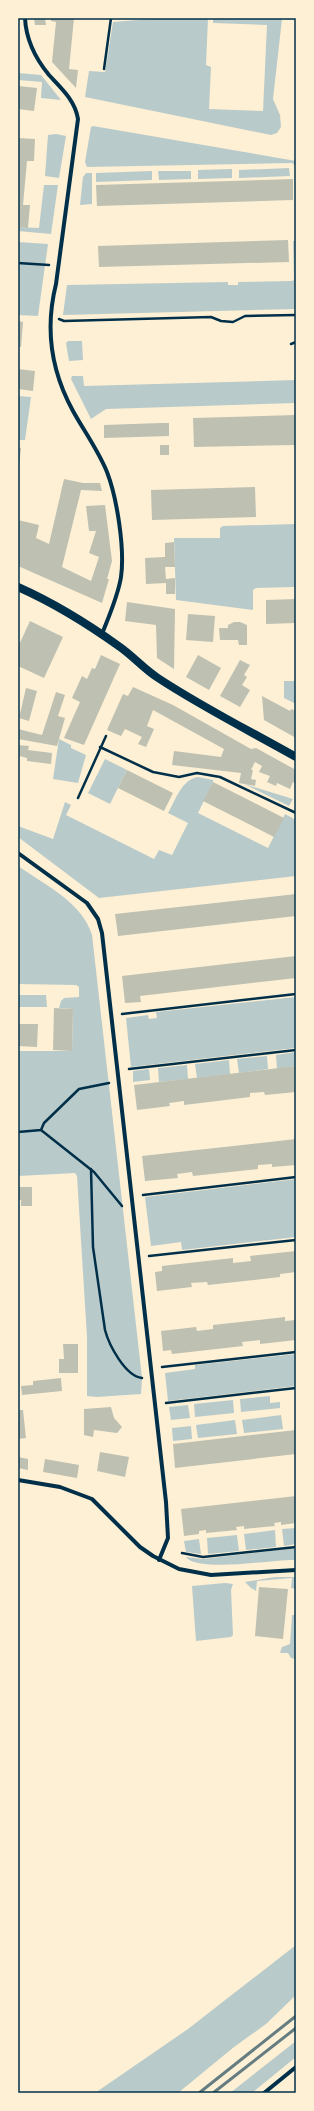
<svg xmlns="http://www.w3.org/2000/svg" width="314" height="2111" viewBox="0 0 314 2111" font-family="Quicksand,sans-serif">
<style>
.green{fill:#b9caca}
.building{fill:#bec0b2}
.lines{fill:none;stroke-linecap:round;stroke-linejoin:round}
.path{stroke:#003049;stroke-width:2.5}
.minor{stroke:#003049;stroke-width:4}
.secondary{stroke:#003049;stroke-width:8}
.rail{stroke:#657d81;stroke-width:3}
.neatline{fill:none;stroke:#003049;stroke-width:1.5}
</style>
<rect width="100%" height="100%" fill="#fdf0d5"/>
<g class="green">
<polygon points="161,18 208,18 206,65 211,67 209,109 263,111 267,25 213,23 213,18 296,18 296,20 282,19 273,99 280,115 281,127 277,133 271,135 85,97 89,71 105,72 113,22"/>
<polygon points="18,73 41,75 61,100 41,98 42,82 18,80"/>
<polygon points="93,126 296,161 296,166 292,163 87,167 85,162 91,127"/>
<polygon points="56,134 66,136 59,178 45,176 48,135"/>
<polygon points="289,168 290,176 239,178 239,170"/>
<polygon points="232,169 232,178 198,179 198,170"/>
<polygon points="152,171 152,180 96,182 96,173"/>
<polygon points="158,171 191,171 191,179 159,180"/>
<polygon points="86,173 92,173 92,204 80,205 83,177"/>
<polygon points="44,185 58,185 51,234 18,231 18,227 39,228"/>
<polygon points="293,241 296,241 296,309 63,315 67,285 228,282 228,285 238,285 238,282 292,281 294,280"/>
<polygon points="18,242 48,244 38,316 18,315"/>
<polygon points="68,341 82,341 83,360 69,361 66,343"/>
<polygon points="72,376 83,376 84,386 296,380 296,403 106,409 91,419 71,379"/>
<polygon points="18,396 31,397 25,440 18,440"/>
<polygon points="296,524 296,587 256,588 253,590 253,610 176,600 174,538 220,538 220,528 223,526"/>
<polygon points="284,681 296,681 296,704 284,698"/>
<polygon points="59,739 71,745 71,748 86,755 78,783 53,779"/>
<polygon points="105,759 127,770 110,804 88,793"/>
<path d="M 198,777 L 213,780 L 213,782 L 198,813 L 268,848 L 285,814 L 296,820 L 296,876 L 99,898 L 18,837 L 18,826 L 53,839 L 65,802 L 71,805 L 66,815 L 154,859 L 159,850 L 172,855 L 188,823 L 168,813 C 175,801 182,779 198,777 Z"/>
<polygon points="244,784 293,799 289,806"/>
<path d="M 18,866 C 45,885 82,902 92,935 L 142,1378 L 141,1394 L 97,1397 L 87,1396 L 87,1337 L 77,1176 L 75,1173 L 18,1176 L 18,1051 L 72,1051 L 73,1009 L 59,1008 L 61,1001 L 64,998 L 79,997 L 79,987 L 76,985 L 18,984 Z"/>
<polygon points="18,995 46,995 47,1007 18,1007"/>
<polygon points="296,997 296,1048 131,1067 126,1018 148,1015 149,1019 157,1018 156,1012"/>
<polygon points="296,1052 296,1066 277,1069 276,1055"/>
<polygon points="267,1056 268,1069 239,1073 237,1059"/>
<polygon points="229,1060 230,1074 197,1078 195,1064"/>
<polygon points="187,1065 188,1079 159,1082 158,1068"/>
<polygon points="149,1069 150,1080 133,1082 133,1071"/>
<polygon points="296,1179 296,1237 182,1250 181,1242 151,1246 145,1197"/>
<polygon points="296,1354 296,1386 168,1401 165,1373 195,1369 195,1365"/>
<polygon points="270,1396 270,1403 280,1402 280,1408 241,1412 240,1399"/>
<polygon points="233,1400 234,1413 195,1417 194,1404"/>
<polygon points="188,1405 190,1418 171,1420 169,1407"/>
<polygon points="281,1415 283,1429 244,1433 242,1420"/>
<polygon points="235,1420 237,1434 198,1438 196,1425"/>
<polygon points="191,1426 192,1439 173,1441 172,1428"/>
<polygon points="296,1528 296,1544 284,1546 282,1529"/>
<polygon points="275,1530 276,1547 246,1550 244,1534"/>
<polygon points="237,1535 239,1551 208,1554 207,1538"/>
<polygon points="199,1539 201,1554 186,1552 184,1541"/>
<path d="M 296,1548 L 296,1560 C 274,1559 197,1573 186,1557 L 203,1559 Z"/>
<polygon points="275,1577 296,1577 296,1589 291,1588 292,1578 257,1581 256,1591 251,1588 245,1582"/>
<polygon points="225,1583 233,1584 231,1590 233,1635 231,1637 196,1641 192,1586"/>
<polygon points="292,1615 296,1615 296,1659 291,1658 288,1653 280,1653 282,1647 290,1644"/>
<polygon points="296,1945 296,1995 266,2024 234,2047 178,2093 95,2093 188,2029"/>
<polygon points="296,2041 296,2057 252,2093 230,2093"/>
</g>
<g class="building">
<polygon points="34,18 45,18 46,25 35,25"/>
<polygon points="51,18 74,18 69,69 78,70 76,88 52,62 56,22 51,21"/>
<polygon points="18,86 37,88 34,111 18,109"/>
<polygon points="18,138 35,139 34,161 27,161 23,205 30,205 28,228 18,227"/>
<polygon points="293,179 293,200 97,206 96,185"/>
<polygon points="288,240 289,262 99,267 98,246"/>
<polygon points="18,321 23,322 21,347 18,347"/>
<polygon points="18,369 35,371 33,391 18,389"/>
<polygon points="296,415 296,445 194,447 193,418"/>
<polygon points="161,423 169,423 169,436 104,438 104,425"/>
<rect x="160" y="445" width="9" height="10"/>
<polygon points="18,447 21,448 19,465 18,465"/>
<polygon points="64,479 83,483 100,483 102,491 81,490 62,567 91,581 99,557 89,553 96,531 89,531 86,506 105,505 112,561 107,579 109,579 102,603 18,566 18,520 39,525 36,538 49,544"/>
<polygon points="255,487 256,517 152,520 151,490"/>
<polygon points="174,542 175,567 165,567 166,579 175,578 175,594 166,594 166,583 146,584 145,558 165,557 165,543"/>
<polygon points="296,599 296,623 266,624 266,600"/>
<polygon points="127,602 175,609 174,669 157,658 156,625 125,621"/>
<polygon points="188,614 215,616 213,642 186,640"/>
<polygon points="30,621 63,637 44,678 18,666 18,647"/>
<polygon points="234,622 240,622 247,625 247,645 239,645 238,640 220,640 219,628 228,628 228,625"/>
<polygon points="101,655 120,664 84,745 64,738 80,702 72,698 82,676 87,679 92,668 95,669"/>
<polygon points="198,655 221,668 209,690 186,677"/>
<polygon points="240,660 250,665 244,675 247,677 242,685 250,690 240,707 220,696"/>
<polygon points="133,687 173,705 251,749 256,748 296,770 296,784 293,782 290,789 277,783 276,786 267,782 270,776 259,772 262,766 255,762 251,770 253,770 251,779 256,780 255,786 239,783 241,773 172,765 174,751 221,757 224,749 153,710 147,726 154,729 146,747 138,744 142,737 125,729 121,736 107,730 123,694 128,696"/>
<polygon points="26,688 37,691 29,721 19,718"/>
<polygon points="56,692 65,695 58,716 65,718 57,746 18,739 18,729 42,735"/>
<polygon points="262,696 290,711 291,709 296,711 296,738 264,720"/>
<polygon points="18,745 29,746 28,750 52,753 51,764 27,761 27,758 20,756 18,762"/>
<polygon points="127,770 173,793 164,811 118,788"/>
<polygon points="213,782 284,818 274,837 203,801"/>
<polygon points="296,894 296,916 118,936 115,914"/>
<polygon points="296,956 296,978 140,996 141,1002 125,1003 122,976"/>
<polygon points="54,1008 73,1009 72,1051 53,1050"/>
<polygon points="18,1024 38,1024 37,1047 18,1046"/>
<polygon points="296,1066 296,1092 265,1095 264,1092 250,1093 250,1097 184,1105 184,1101 169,1103 170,1106 137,1110 134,1085"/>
<polygon points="296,1139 296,1165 272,1167 272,1164 258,1165 258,1169 193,1176 192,1172 177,1174 178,1178 145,1181 142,1156"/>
<polygon points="18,1187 32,1187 32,1206 21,1206 21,1200 18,1200"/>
<polygon points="296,1251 296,1272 280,1274 280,1277 208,1285 207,1282 191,1283 192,1287 157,1291 155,1272 162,1271 162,1266 233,1258 233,1263 251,1261 250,1256"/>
<polygon points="285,1317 285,1321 296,1320 296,1340 260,1344 260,1340 242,1342 243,1346 172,1354 171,1350 163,1351 161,1331 196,1327 197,1331 213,1329 213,1325"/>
<polygon points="63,1344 78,1344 78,1373 59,1373 59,1359 64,1359"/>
<polygon points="61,1378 62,1391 22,1395 21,1386 33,1385 33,1381"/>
<polygon points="111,1407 114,1418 122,1427 117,1433 94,1430 93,1437 84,1435 84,1409"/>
<polygon points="18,1410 23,1410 26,1438 18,1439"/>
<polygon points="296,1430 296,1454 175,1468 173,1444"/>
<polygon points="100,1452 129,1457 125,1477 97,1471"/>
<polygon points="18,1457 28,1459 28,1470 18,1468"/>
<polygon points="45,1459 79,1465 77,1478 43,1472"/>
<polygon points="296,1496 296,1523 281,1525 281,1522 274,1523 275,1526 244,1529 244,1526 236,1527 237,1530 206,1533 206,1530 199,1531 199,1534 184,1536 181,1509"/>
<polygon points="259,1587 288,1589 283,1639 255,1636"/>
</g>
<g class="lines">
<g class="path">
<polyline points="104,69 111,18"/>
<polyline points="18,263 49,265"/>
<polyline points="59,319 64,321 211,317 221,321 233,322 245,316 296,315"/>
<polyline points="291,344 296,342"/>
<polyline points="100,747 153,772 179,777 197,773 220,777 296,813"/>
<polyline points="78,798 106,736"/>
<polyline points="122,1014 296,994"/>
<polyline points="129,1069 296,1050"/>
<polyline points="41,1130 94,1172 122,1206"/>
<polyline points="18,1132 41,1130 44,1123 79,1089 109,1083"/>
<path d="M 91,1169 L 93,1247 L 105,1330 C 109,1345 125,1376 142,1378"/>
<polyline points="143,1195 296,1177"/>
<polyline points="149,1256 296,1240"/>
<polyline points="162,1367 296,1352"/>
<polyline points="166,1403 296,1388"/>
<polyline points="182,1553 203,1557 296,1547"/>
</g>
<g class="minor">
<path d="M 25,18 C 26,40 35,58 49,75 C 61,88 75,100 78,119 L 56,284 C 45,328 51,371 73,411 C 84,431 98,450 107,472 C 117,498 125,549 121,577 C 118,596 109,616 102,634"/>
<polyline points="18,853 87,903 98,919 102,933 166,1502 168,1538 159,1560"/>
<polyline points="18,1480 60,1487 92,1499 140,1547 153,1556 179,1569 211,1575 296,1570"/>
<polyline points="264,2093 296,2067"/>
</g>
<path class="secondary" d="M 18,587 C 54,603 88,624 120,647 C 134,657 144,669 158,678 C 202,707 250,731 296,757"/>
<g class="rail">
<polyline points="199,2093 296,2016"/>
<polyline points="213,2093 296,2028"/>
</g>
</g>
<rect width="314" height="2111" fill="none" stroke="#fdf0d5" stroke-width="38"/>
<rect x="19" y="19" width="276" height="2073" class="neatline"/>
</svg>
